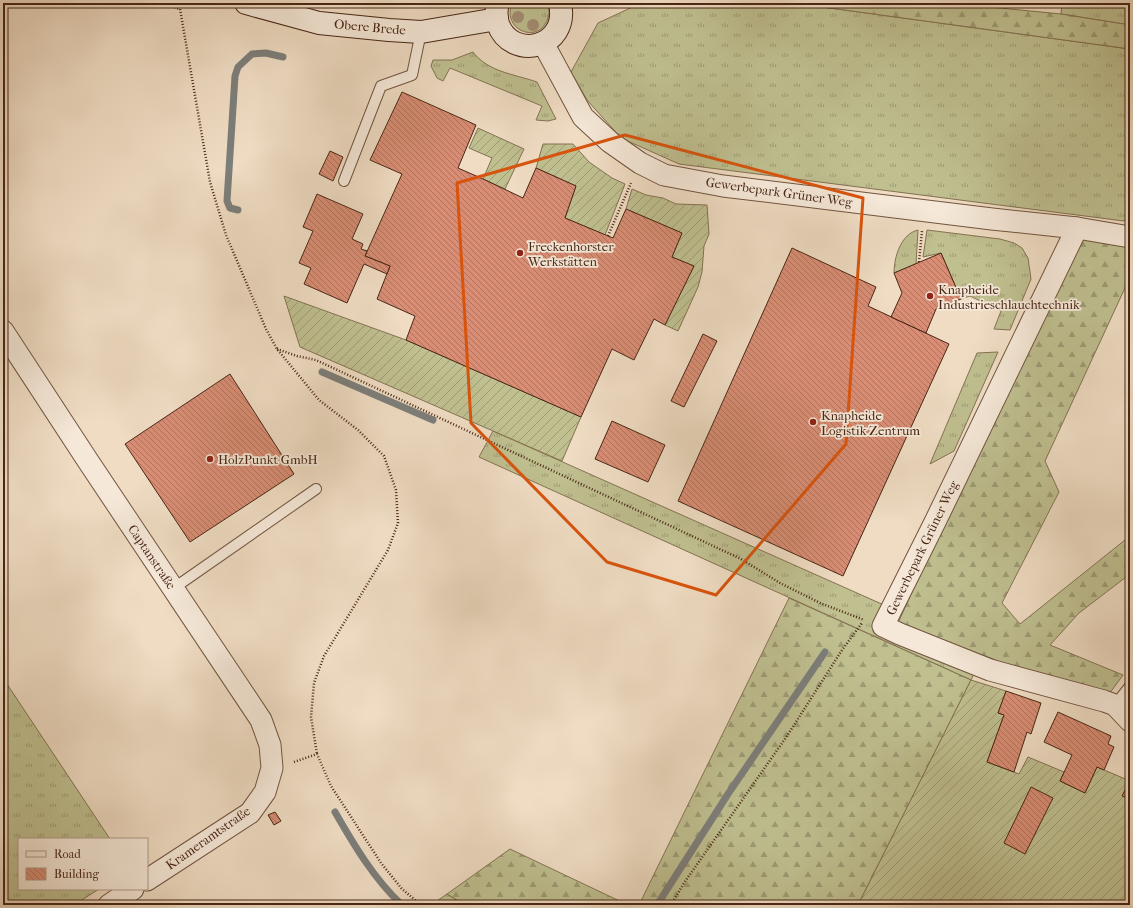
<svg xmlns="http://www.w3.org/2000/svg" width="1133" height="908" viewBox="0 0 1133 908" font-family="'IM FELL French Canon',serif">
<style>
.grass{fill:url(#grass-tufts);stroke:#847252}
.forest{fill:url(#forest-firs);stroke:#847252}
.garden{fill:url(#garden-furrows);stroke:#847252}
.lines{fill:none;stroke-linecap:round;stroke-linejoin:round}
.stream{stroke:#7c7e7a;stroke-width:7}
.building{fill:url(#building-back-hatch);stroke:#492615}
.lane-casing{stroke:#725440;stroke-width:12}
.street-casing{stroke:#725440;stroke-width:23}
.secondary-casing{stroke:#492615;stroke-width:24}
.path{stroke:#492615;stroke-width:2.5;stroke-dasharray:1 2;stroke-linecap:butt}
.lane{stroke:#f5e8d8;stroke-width:10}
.street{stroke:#f5e8d8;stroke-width:21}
.secondary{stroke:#f5e8d8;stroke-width:22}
.tree{fill:#a48d74}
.marked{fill:none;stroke:#d8540d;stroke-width:3;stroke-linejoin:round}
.poi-dot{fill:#8f2418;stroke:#f5e8d8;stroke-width:1.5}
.labels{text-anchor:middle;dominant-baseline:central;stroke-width:3.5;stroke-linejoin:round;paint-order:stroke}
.street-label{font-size:13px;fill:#492615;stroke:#f5e8d8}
.poi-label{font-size:13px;fill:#492615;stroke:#f5e8d8;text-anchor:start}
</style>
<defs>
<pattern id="grass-tufts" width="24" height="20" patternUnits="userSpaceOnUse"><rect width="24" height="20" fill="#bfbf90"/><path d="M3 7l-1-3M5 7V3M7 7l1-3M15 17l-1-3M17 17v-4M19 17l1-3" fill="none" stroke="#9d9b74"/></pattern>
<pattern id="forest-firs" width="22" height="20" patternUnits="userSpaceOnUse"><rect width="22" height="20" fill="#bfbf90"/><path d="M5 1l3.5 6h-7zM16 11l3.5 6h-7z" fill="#9d9b74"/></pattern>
<pattern id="garden-furrows" width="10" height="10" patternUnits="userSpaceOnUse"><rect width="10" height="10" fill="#bfbf90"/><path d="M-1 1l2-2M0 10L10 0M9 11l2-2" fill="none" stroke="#9d9b74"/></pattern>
<pattern id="building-back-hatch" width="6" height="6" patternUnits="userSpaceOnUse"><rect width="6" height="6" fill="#d88d74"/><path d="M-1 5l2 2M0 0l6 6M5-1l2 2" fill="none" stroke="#b1735e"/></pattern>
</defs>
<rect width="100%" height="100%" fill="#efdcc3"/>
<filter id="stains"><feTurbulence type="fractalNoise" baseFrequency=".005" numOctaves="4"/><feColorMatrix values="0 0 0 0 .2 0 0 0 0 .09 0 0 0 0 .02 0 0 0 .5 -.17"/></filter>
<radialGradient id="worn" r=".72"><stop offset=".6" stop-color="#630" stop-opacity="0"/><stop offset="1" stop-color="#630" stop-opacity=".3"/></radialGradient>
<g class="grass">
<path d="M 512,3 L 546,3 C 549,8 550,13 548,18 C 540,45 501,31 512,3 Z"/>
<polygon points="641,3 793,3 1130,49 1130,214 1124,221 679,164 621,138 587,100 571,72 598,23"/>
<polygon points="1062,3 1130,3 1130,25 1061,14"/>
<path d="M 473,52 C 488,72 514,74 537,82 L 556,119 L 548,121 L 536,120 L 542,106 L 450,68 L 443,81 L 437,78 L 431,66 L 433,60 L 452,60 Z"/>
<path d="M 918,230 L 916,264 L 894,273 C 894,257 901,234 918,230 Z"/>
<polygon points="927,230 1000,239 1014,243 1022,248 1028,258 1031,279 1010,330 994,329 1001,311 970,296 961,299 941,253 923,257"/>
<polygon points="998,352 954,451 930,464 977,353"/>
<polygon points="493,431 985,650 971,680 479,457"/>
<polygon points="3,678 110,839 19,839 19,889 99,889 74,905 3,905"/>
<polygon points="447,894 465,905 431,905"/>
</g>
<g class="forest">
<polygon points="793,3 949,3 1061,14 1130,25 1130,49"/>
<polygon points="1077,228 1130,237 1130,277 1045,461 1059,492 1002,603 1020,624 1130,536 1130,574 1079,613 1050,645 1123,675 1104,701 898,623"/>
<polygon points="789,598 971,680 858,905 639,905"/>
<polygon points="510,849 628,905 465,905 447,894"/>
</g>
<g class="garden">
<polygon points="478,128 524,149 505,189 483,179 492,158 469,148"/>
<polygon points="543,144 573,144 589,162 612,178 625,184 605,235 565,218 576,186 536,168"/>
<polygon points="632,189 646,195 663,198 676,204 707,205 709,234 704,246 702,272 698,287 678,331 665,325 694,266 672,257 682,233 626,209"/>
<polygon points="284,296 406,340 581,417 562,461 300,347"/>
<polygon points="971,680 1006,691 998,713 1004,715 987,762 1019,774 1028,757 1064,772 1060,781 1085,793 1097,767 1130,781 1130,905 858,905"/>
</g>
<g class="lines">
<g class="stream">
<polyline points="238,210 230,208 227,201 235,76 238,67 252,54 266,53 283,57"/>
<polyline points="322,372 433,420"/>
<path d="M 335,812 C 354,845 374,879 402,905"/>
<polyline points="657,905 728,794 825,652"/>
</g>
</g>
<g class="building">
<polygon points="402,92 476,125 458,168 483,179 523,198 536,168 576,186 565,218 613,238 626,209 682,233 672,257 694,266 665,325 654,319 634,360 612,349 581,417 406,340 415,316 377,299 390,266 365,256 402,174 370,160"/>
<polygon points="330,151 343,157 333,181 319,174"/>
<polygon points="317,194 363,214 352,239 363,244 361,249 367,251 365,256 390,266 387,274 364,264 347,303 304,284 311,268 299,263 313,231 303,227"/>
<polygon points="792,248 876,287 868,306 949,344 843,576 678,501"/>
<polygon points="941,253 961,299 936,309 926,333 891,317 902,293 894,273"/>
<polygon points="703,334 717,341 684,407 671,401"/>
<polygon points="230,374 294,474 190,542 125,444"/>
<polygon points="612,421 665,445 648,482 595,459"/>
<polygon points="1006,691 1041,703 1031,734 1027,732 1014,772 987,762 1004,715 998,713"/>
<polygon points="1058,712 1111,736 1108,744 1114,747 1104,770 1097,767 1085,793 1060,781 1072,755 1044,742"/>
<polygon points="1130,780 1130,799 1122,796"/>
<polygon points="1031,787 1053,798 1025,854 1004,843"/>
<polygon points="275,812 281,821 274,825 268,815"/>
</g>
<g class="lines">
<g class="lane-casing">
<g id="lane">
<polyline points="344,181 381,86 412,75 421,32"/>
<polyline points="174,588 316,489"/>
<polyline points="1115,705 1130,686"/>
</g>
</g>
<g class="street-casing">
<g id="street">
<polyline points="543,43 583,117 610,142 640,163 664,175 723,186 992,219 1077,228 1130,237"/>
<polyline points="1077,228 935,522 883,626 900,634 990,670 1104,701 1115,705 1130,721"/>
<polyline points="3,331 88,461 261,720 270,745 272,768 265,792 250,813 147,880"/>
<polyline points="109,905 133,889"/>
</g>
</g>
<g class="secondary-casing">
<g id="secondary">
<polyline points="246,3 319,23 389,30 421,32 497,19"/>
<path d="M 498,3 C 496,10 496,17 498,24 C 511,61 570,49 560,3"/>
</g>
</g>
<g class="path">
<polyline points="160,3 180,9 210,182 226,235 266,329 277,349 319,400 358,430 384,456 396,490 398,523 388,550 324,656 314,683 311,717 317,754"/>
<polyline points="608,236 631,183"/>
<polyline points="919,262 922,231"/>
<polyline points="277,349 297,356 316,360 741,559 780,583 820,603 864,620"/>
<polyline points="294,762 317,754 331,786 381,863 402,889 421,905"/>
<polyline points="671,905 684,883 787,736 842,650 862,623"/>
</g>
<use href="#lane" class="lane"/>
<use href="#street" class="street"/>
<use href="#secondary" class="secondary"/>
</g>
<g class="tree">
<circle cx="518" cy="17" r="6"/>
<circle cx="533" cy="25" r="6"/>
</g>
<path class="marked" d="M 625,135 L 863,198 L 846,444 L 716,595 L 607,562 L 471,423 L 457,183 Z"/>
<g class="poi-dot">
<circle cx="520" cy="253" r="4"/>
<circle cx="930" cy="296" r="4"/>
<circle cx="813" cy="422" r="4"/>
<circle cx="210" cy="459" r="4"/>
</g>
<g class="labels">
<g class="street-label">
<text transform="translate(370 27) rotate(5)">Obere Brede</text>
<text transform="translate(779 192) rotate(8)">Gewerbepark Grüner Weg</text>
<text transform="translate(922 548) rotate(-64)">Gewerbepark Grüner Weg</text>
<text transform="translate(152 557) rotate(56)">Captanstraße</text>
<text transform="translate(208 838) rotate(-35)">Krameramtstraße</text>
</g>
<g class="poi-label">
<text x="528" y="246">Freckenhorster<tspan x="528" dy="15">Werkstätten</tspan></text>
<text x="938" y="289">Knapheide<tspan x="938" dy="15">Industrieschlauchtechnik</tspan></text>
<text x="821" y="415">Knapheide<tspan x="821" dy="15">Logistik Zentrum</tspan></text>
<text x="218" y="459">HolzPunkt GmbH</text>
</g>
</g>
<rect width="1133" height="908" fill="none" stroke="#efdcc3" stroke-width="16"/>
<rect x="4" y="4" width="1125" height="900" fill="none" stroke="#492615" stroke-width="2"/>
<rect x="8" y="8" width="1117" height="892" fill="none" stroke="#492615"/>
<rect x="18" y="838" width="130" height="52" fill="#f5e8d8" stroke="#b09a8a"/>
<rect x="26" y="851" width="20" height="6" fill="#f5e8d8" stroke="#b09a8a"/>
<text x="54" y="858" font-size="12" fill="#492615">Road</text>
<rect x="26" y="868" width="20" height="12" fill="url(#building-back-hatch)" stroke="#b09a8a"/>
<text x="54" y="878" font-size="12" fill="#492615">Building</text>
<rect width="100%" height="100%" filter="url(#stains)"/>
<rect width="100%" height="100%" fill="url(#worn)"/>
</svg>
